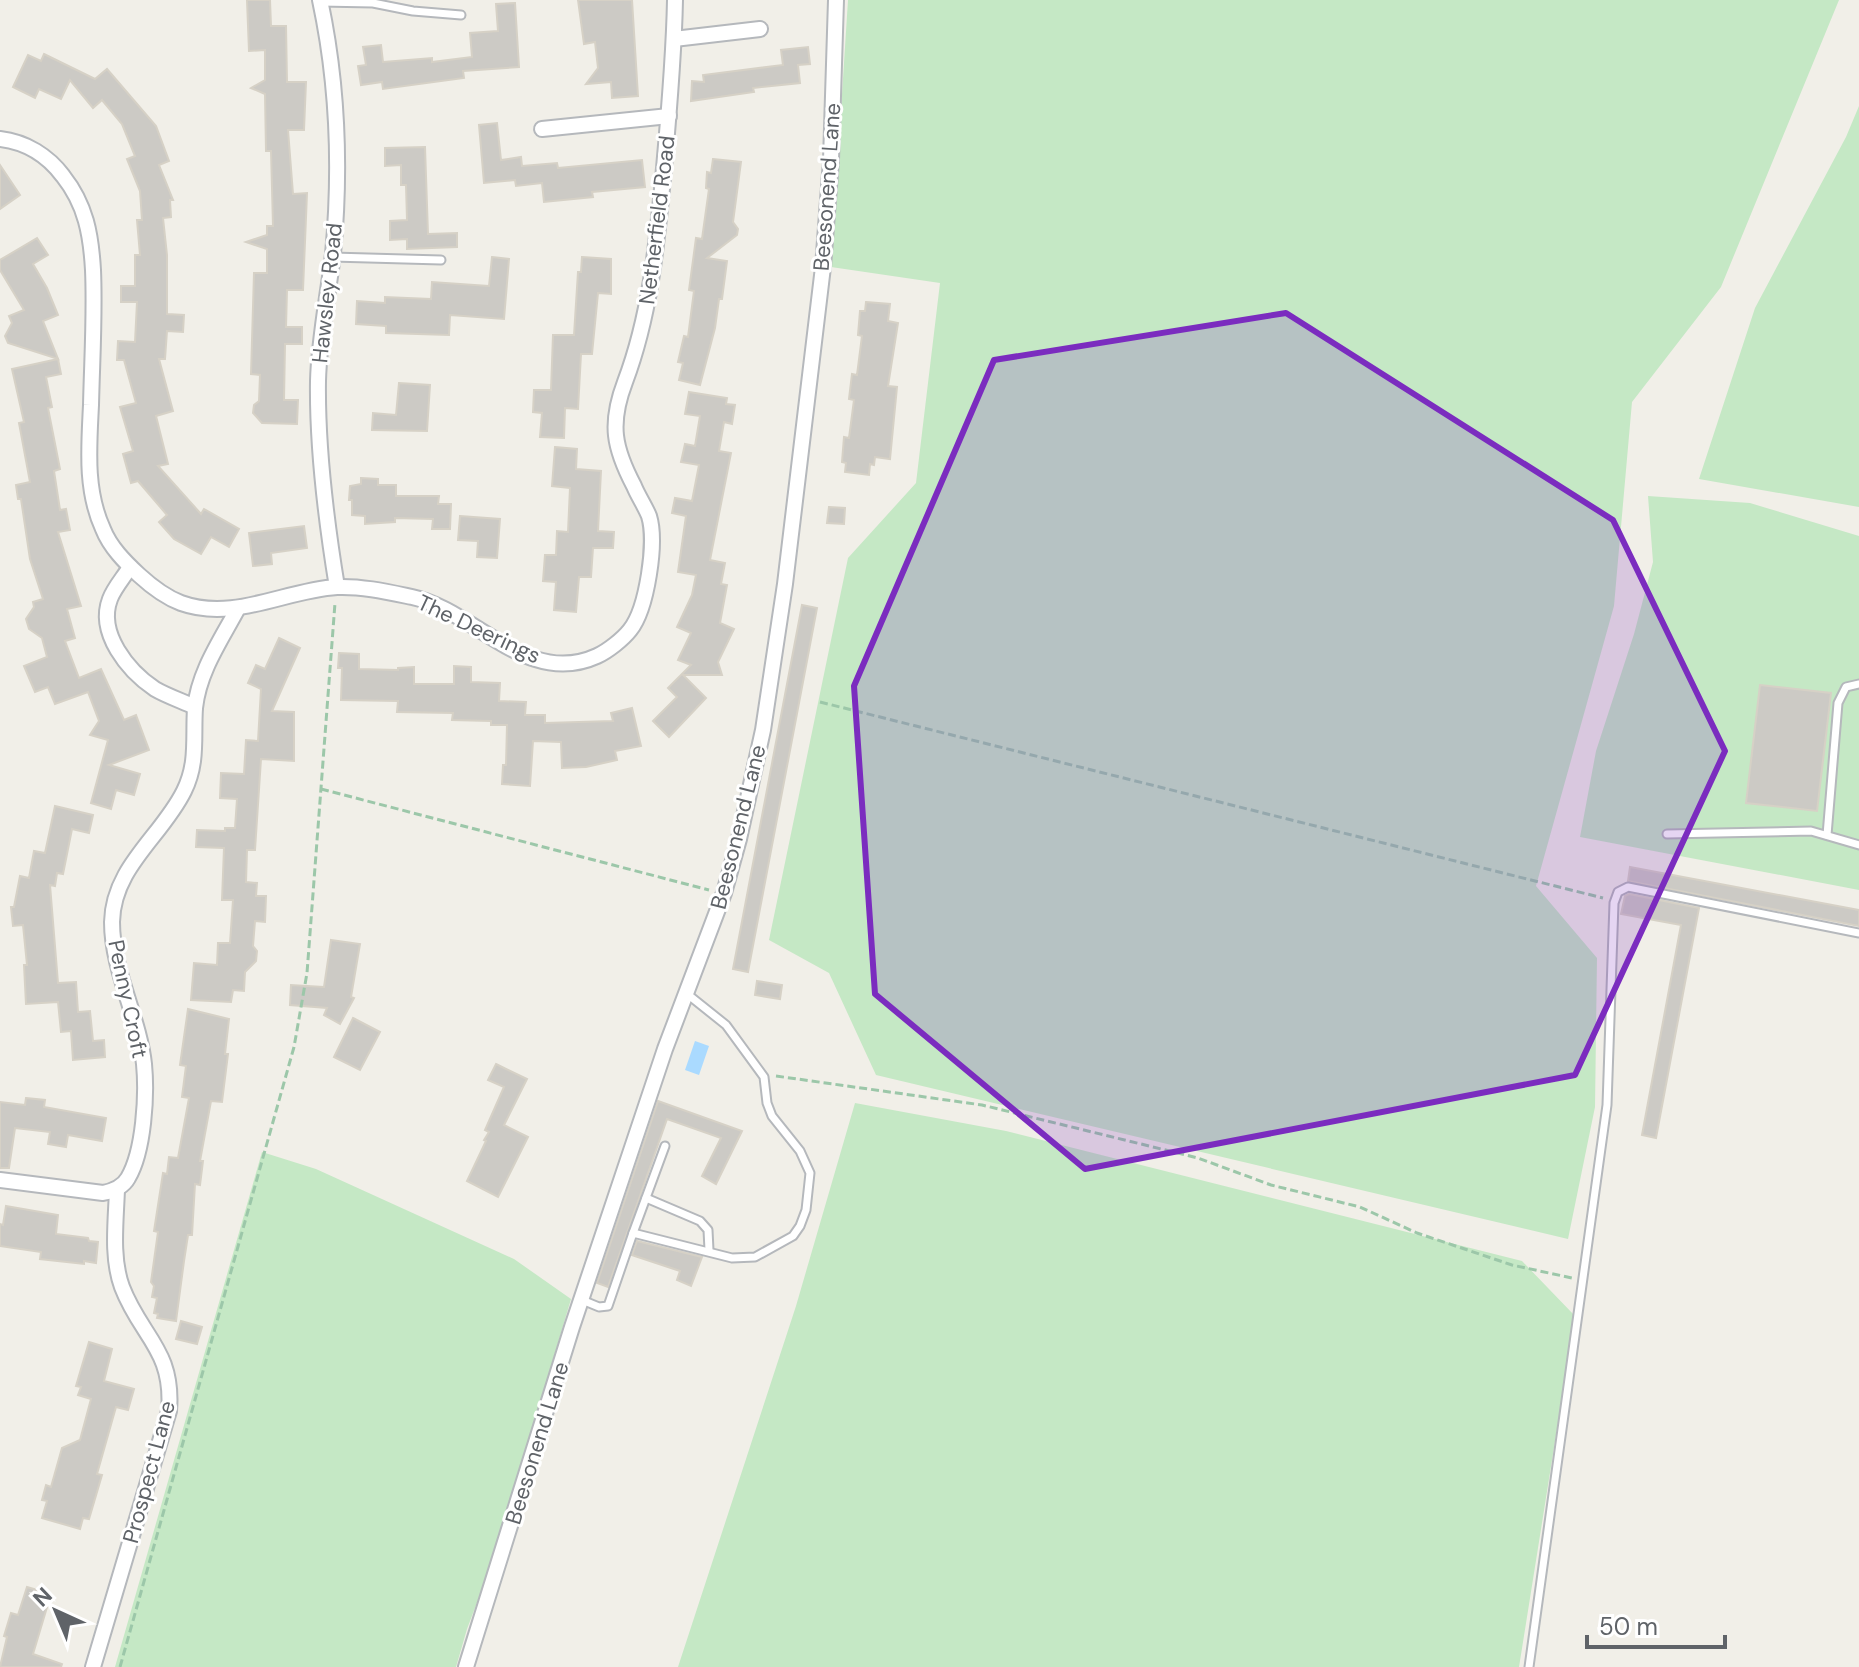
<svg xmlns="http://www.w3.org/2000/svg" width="1859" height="1667" viewBox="0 0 1859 1667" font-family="'DM Sans',sans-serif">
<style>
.green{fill:#c5e8c5}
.water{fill:#aadaff}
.building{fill:#cccac5;stroke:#d6d1c6;stroke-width:2}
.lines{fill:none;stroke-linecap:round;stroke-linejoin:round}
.lane-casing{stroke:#b5b8bc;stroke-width:11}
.street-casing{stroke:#b5b8bc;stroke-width:18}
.path{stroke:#9cc7a9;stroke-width:3;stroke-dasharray:8 4;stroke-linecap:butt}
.lane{stroke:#fff;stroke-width:7}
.street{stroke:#fff;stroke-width:14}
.marked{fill:#7b2cbf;fill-opacity:0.2;stroke:#7b2cbf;stroke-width:6;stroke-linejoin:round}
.labels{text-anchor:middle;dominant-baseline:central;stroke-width:6;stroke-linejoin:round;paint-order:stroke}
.street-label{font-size:22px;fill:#5f6368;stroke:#fff}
</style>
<rect width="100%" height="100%" fill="#f1efe8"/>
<g class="green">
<polygon points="848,0 1839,0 1721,287 1632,402 1614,606 1536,886 1597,958 1595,1107 1568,1239 876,1075 829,973 769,940 848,558 916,483 940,283 831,267"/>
<polygon points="1859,106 1859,507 1699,479 1755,308 1846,137"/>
<polygon points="1648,496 1750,503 1859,536 1859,890 1580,837 1596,751 1634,634 1653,562"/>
<polygon points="855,1103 1006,1131 1522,1261 1575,1316 1519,1667 678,1667 796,1306"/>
<polygon points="262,1152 316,1169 514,1259 571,1299 495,1555 467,1629 456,1667 115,1667"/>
</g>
<polygon class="water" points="695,1041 709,1046 699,1075 685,1070"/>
<g class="building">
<polygon points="247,0 270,0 271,26 286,26 287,82 306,82 304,130 288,130 293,194 307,193 303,290 287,290 286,327 302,327 302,344 285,344 284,400 298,400 297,424 262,423 253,413 254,405 259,401 260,375 251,374 254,273 267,273 267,249 246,242 267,235 267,226 273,226 271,151 266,151 265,94 251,88 265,80 265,50 249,51"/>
<polygon points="578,0 632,0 638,96 612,98 611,82 586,84 598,68 595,42 584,44"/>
<polygon points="515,3 519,67 463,71 464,78 383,89 382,82 361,85 358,66 366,65 363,47 381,45 383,62 432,58 432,62 472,57 470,33 498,31 496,4"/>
<polygon points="808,47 810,64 798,65 800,83 753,88 754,92 691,101 692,81 704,82 703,75 783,65 781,50"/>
<polygon points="44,54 95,79 107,69 156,126 169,161 159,165 173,200 170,200 171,217 163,218 167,255 167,314 184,315 183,332 167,331 165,359 159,359 173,411 156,416 168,464 158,466 201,514 204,509 239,529 229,547 211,537 201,554 174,539 159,522 167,515 138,481 131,483 123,454 133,451 120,407 136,403 124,360 117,360 118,341 135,342 137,302 121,302 121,286 135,286 135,255 140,255 137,220 142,220 140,191 127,159 135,156 122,124 102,100 93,108 70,80 61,99 39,89 35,98 13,87 28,55 41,61"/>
<polygon points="497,123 501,160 521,157 522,166 557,163 558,168 642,160 645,187 592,192 593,197 544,202 542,183 516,186 515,180 484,183 479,125"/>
<polygon points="425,147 428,234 457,233 457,247 407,249 407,239 390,240 390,221 407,220 406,185 401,185 401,165 385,166 385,148"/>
<polygon points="713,159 741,162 733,222 738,229 737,235 707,258 727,261 722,299 719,299 715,328 700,385 679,380 683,363 678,362 684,336 688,337 694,291 689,290 696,238 702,239 709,189 706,188 707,172 711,173"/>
<polygon points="0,165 20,195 0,209"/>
<polygon points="37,238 48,255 33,264 47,288 58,315 43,321 58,359 8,343 5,336 12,323 9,316 24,310 0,270 0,260"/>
<polygon points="492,257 509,259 504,319 450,315 449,335 386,333 386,326 356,324 357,301 385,303 385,297 431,299 432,282 489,286"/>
<polygon points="582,257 611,259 611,294 598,293 592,354 581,354 578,409 565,408 564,438 540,437 542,413 533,412 534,390 551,390 553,335 574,335 578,272 581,272"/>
<polygon points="866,302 890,304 888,321 898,323 888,386 897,387 890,459 875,457 874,465 870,464 869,475 845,472 846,463 842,462 844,437 849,438 854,400 849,399 852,374 857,375 862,336 858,335 860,311 865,311"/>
<polygon points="58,359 61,374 46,377 52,407 48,408 60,469 54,471 60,510 66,509 70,530 58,532 81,606 67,609 75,638 65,641 79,678 101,669 124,720 136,715 149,750 109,765 140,774 134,795 116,790 111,809 91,803 108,740 90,735 99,721 88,692 55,704 48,687 35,692 24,666 47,657 42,638 29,629 26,619 34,607 33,602 43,599 30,559 21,499 18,499 16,485 30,482 19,423 24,422 12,369"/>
<polygon points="399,383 430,385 427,431 372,430 373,413 396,415"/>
<polygon points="689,392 727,398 726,404 735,405 732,424 724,422 719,451 731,453 710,560 725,563 721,584 727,585 720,623 734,629 718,662 722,675 683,675 706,698 669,737 653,721 677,697 668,688 691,665 678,660 691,633 677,627 692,595 696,575 678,572 686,516 672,513 675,498 692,501 699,465 681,462 685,444 695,446 700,416 685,414"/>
<polygon points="555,447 577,449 576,469 601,471 598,531 614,532 613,548 593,548 591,577 579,577 576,612 554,610 556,582 543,581 545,555 556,555 557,531 568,532 570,488 552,486"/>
<polygon points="361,478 378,479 378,485 396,485 396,496 439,496 438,504 451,504 450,529 432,529 433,519 395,518 395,522 365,524 365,516 352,515 352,500 349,500 350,486 361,484"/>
<polygon points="829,507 845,508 844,524 827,523"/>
<polygon points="460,516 500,519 497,558 477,557 478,541 458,540"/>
<polygon points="304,526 307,548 271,553 272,564 253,566 249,533"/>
<polygon points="802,605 817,608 748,972 733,969"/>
<polygon points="279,638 300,648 272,711 294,712 294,761 261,759 255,850 247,850 246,882 257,883 256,896 266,896 265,922 255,921 253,946 257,951 256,961 245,972 244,991 233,990 231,1002 191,1000 194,963 217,965 218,943 230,943 233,900 222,900 224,848 196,847 197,830 225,831 225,828 235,828 237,799 220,798 221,773 244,774 246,740 258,741 261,689 248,683 256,665 265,669"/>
<polygon points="339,653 359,654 359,669 398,670 398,668 414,667 414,684 454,684 454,666 471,667 471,682 500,683 499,701 526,702 525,715 545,715 545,723 613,721 611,713 632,708 641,746 615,751 617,760 586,767 562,768 561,742 533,741 530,786 502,784 503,765 506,765 507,725 491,725 491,721 452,720 453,713 397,712 398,701 341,700 342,668 338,668"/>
<polygon points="1760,685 1831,693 1817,811 1746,803"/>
<polygon points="55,806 93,815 89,833 72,829 63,874 57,873 55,886 50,885 58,983 76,982 78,1012 90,1011 93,1041 104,1040 105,1057 73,1060 71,1031 61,1032 58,1002 26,1004 24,965 27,965 23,925 13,926 11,907 14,907 20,876 29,878 34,851 45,853"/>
<polygon points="1630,867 1859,910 1859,926 1628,881"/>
<polygon points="1629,894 1699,908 1656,1138 1642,1135 1681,925 1621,914 1625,896"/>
<polygon points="331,940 360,944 351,997 354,998 340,1024 324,1015 327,1008 290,1005 291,985 324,987"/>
<polygon points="757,981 782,985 780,999 755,995"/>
<polygon points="188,1009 229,1019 225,1054 228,1054 222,1102 211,1101 200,1161 203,1161 200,1185 195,1184 192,1235 188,1235 184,1261 176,1321 157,1318 158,1314 154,1313 157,1298 152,1297 154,1286 151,1282 158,1232 154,1231 163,1173 167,1174 169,1157 178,1158 189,1098 182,1097 186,1066 180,1065"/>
<polygon points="353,1018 380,1032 360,1070 334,1057"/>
<polygon points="496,1064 527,1079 504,1125 528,1137 498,1197 467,1181 486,1141 484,1140 489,1132 485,1130 504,1087 488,1080"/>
<polygon points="26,1098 45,1100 44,1107 106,1118 102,1141 68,1135 66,1147 48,1144 50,1132 15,1128 9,1168 0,1168 0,1102 25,1105"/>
<polygon points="658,1101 742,1131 716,1184 702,1176 721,1138 667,1119 608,1287 597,1283"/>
<polygon points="6,1206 58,1215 56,1234 88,1238 89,1241 98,1242 96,1263 84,1261 84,1264 40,1259 41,1252 0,1246 0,1224 3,1225"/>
<polygon points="637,1241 702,1257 691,1286 677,1280 680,1271 632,1255"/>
<polygon points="181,1321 202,1327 197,1344 176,1339"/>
<polygon points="89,1342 112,1349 104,1381 134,1389 128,1410 116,1407 97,1474 102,1475 89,1519 83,1518 80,1529 42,1518 47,1501 42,1500 46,1485 51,1487 62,1448 80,1440 91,1399 78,1395 81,1387 76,1386"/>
<polygon points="27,1587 51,1594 33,1654 62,1664 61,1667 0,1667 7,1637 4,1636 11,1613 18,1615"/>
</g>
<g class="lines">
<g class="lane-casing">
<g id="lane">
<polyline points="320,2 373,3 413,11 461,15"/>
<polyline points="332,257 441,260"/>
<polyline points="1667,834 1811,831 1859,845"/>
<polyline points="1827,835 1838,703 1846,687 1859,684"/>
<polyline points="646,1198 700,1221 708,1230 709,1250"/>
<polyline points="633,1233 665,1146"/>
<polyline points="582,1300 599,1307 608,1306 633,1233 732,1258 755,1257 793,1236 800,1226 806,1210 810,1173 800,1151 772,1116 767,1103 764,1077 726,1025 686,993"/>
<polyline points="1529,1667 1607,1105 1614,903 1618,892 1628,887 1859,933"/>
</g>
</g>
<g class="street-casing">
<g id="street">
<path d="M 320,0 C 338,84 341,168 333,254 C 328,297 319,338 318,381 C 317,449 326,520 337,587"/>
<polyline points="674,39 760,29"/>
<polyline points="542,129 669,116"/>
<path d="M 0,139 C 26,142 48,156 63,176 C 86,205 91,235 93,270 C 95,315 92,360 91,405 C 89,447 85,490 103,529 C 110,547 125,562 139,575 C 151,586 165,597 181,603 C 234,622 285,590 337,587 C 362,586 388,592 412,597 C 474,610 527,688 597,656 C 608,651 623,639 630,630 C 647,609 657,542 649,516 C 645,506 638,496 634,486 C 614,448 609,424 625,382 C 651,313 657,241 664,168 C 669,112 674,56 675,0"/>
<path d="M 130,567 C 124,577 114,588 110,599 C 97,633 128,671 155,689 C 167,696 182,701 195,707"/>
<path d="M 0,1180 L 103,1193 C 113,1191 123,1187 128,1178 C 144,1151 147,1095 144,1064 C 139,1017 112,971 112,922 C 113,867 162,836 184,791 C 198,763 193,738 195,708 C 199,671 221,640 238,608"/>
<path d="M 93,1667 L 169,1411 C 174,1350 141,1337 122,1287 C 111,1257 116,1221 117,1189"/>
<polyline points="466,1667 572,1327 665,1049 724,893 739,839 763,730 785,584 823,267 831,160 836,0"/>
</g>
</g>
<g class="path">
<polyline points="820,702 1603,898"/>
<polyline points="321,789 709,890"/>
<polyline points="776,1076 982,1105 1198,1158 1271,1185 1360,1207 1417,1233 1512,1265 1572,1278"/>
<polyline points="120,1667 294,1047 307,973 335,603"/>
</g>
<use href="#lane" class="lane"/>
<use href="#street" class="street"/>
</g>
<path class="marked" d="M 1286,313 L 1613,520 L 1725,751 L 1575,1075 L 1085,1169 L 875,994 L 854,686 L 994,360 Z"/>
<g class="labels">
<g class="street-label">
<text transform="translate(827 187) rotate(-86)">Beesonend Lane</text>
<text transform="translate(657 220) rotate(-83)">Netherfield Road</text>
<text transform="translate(327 293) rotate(-84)">Hawsley Road</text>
<text transform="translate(479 629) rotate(25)">The Deerings</text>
<text transform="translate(738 827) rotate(-76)">Beesonend Lane</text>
<text transform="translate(128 999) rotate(78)">Penny Croft</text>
<text transform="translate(537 1443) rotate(-73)">Beesonend Lane</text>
<text transform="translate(149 1472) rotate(-75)">Prospect Lane</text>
</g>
</g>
<g transform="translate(56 1611) rotate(316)" stroke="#ffffff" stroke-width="6" paint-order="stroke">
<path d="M0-6L14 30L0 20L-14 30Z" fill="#5f6368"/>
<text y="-12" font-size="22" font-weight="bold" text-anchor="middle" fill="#5f6368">N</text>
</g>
<path d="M1587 1635v12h138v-12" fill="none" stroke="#5f6368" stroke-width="4"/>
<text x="1599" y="1635" font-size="24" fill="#5f6368" stroke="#ffffff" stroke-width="6" paint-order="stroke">50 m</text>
</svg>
